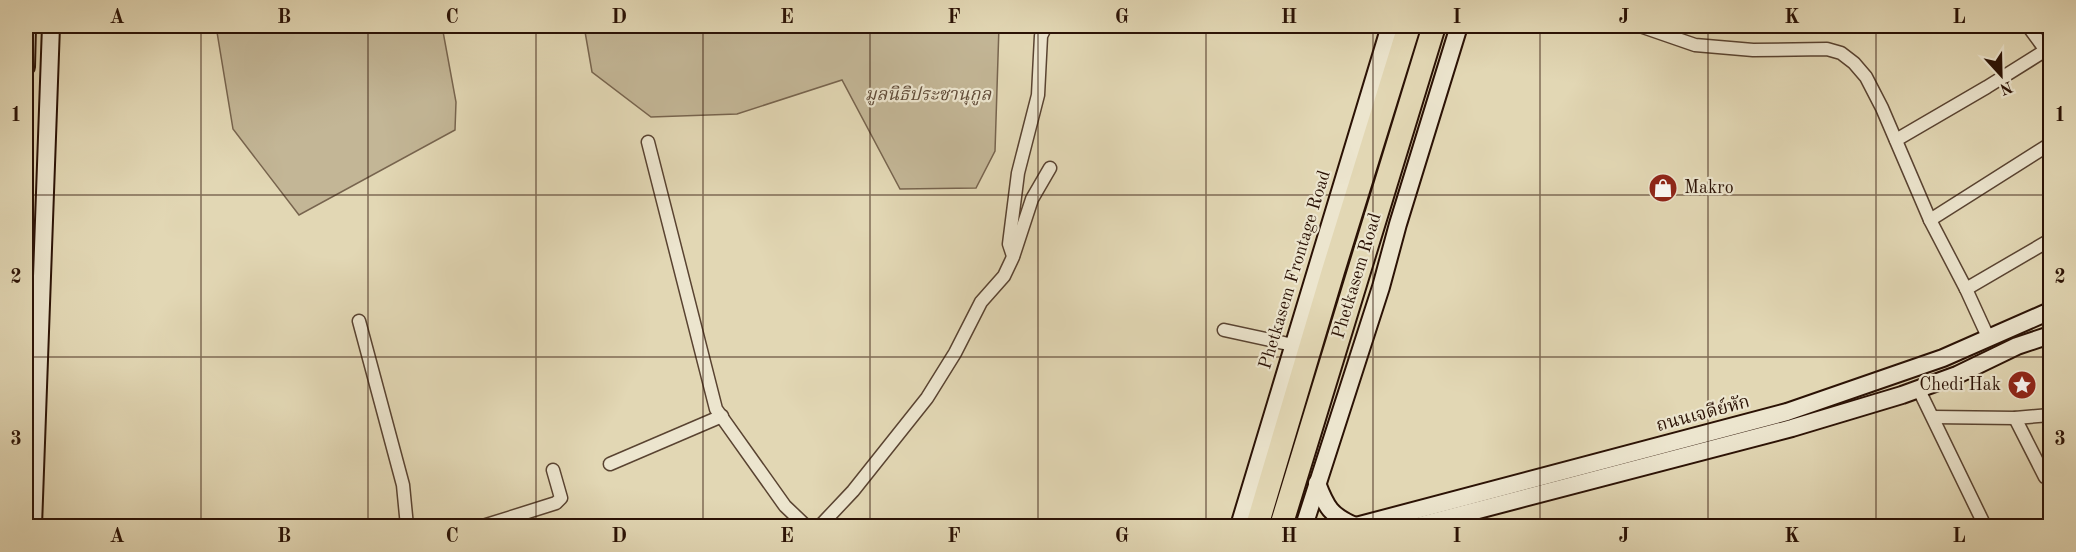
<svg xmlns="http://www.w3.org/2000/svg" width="2076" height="552" viewBox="0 0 2076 552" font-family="'Old Standard TT','Noto Serif Thai',serif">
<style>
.green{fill:#c3b696;stroke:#77644e;stroke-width:1.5}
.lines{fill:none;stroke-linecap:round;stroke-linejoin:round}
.street-casing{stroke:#594331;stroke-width:15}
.secondary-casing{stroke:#2b1205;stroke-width:20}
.highway-casing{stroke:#2b1205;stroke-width:26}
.street{stroke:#ece5ce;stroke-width:12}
.secondary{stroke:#ece5ce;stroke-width:16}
.highway{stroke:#e2d7b4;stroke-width:22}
.grid{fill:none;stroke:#2b1205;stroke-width:1.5;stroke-opacity:0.55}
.labels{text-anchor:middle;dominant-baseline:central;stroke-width:4.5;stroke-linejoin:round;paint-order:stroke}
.park-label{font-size:18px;font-style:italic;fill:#604b38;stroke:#ece5ce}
.poi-label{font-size:18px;fill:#2b1205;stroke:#ece5ce;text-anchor:start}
.street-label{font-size:18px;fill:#2b1205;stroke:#ece5ce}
.neatline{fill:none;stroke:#2b1205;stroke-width:2}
.grid-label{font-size:20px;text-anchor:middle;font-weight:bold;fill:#2b1205}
</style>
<rect width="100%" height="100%" fill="#e2d7b4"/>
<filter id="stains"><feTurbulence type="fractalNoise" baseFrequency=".00333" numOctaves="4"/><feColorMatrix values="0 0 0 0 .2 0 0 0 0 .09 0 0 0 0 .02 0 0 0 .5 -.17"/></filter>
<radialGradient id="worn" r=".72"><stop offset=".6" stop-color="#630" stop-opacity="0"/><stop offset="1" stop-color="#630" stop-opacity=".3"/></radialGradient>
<g class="green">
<polygon points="216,26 442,26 456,102 455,130 299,215 233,129"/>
<polygon points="584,26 999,26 995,151 976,188 900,189 842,80 737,114 651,117 592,72"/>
</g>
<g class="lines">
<g class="street-casing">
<g id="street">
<polyline points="1640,26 1695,45 1753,50 1827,49 1841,53 1854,63 1866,77 1882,108 1930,220 1966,289 1988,337"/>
<polyline points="2028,26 2050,56"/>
<polyline points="1896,140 1987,87 2046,50"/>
<polyline points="648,142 716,409 785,506 806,526"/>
<polyline points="1930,220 2050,144"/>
<polyline points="1013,256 1009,244 1018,173 1038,95 1041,36 1046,26"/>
<polyline points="1966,289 2050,240"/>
<polyline points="359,321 403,485 407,526"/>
<polyline points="1224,330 1293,345"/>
<polyline points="1919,390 1985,526"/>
<polyline points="1933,417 2015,418 2050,415"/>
<polyline points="2015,418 2045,477 2050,475"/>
<polyline points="610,464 722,416"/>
<polyline points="483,526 556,503 561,498 553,470"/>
<polyline points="820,526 853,491 927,398 955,353 981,302 1004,276 1013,257 1032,199 1050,168"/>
</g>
</g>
<g class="secondary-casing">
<g id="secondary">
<polyline points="26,67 27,26"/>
<path d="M 1317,483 C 1326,507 1331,516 1355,526"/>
<polyline points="33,526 51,26"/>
<polyline points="1239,526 1390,26"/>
<polyline points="1304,526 1381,287 1398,224 1459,26"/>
<polyline points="1356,526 1787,412 1943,358 2050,311"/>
<polyline points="1417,526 1792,428 1902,395 1957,375 2017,346 2050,335"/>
</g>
</g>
<g class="highway-casing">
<g id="highway">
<polyline points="1257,526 1333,271 1409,26"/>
<polyline points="1281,526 1434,26"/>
</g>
</g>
<use href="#street" class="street"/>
<use href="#secondary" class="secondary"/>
<use href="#highway" class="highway"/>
</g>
<path class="grid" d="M 201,26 L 201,526M 368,26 L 368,526M 536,26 L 536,526M 703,26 L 703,526M 870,26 L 870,526M 1038,26 L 1038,526M 1206,26 L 1206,526M 1373,26 L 1373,526M 1540,26 L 1540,526M 1708,26 L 1708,526M 1876,26 L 1876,526M 26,195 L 2050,195M 26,357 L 2050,357"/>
<defs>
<g id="shop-disc" transform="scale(1.5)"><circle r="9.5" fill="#8f2418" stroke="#ece5ce"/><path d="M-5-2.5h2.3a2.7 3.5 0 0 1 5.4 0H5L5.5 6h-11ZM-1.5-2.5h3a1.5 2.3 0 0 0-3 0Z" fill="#fff"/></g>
<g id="sight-disc" transform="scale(1.5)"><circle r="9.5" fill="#8f2418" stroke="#ece5ce"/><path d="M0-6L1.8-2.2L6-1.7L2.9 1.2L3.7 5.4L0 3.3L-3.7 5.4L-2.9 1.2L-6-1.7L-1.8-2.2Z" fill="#fff"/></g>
</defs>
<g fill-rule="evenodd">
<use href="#shop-disc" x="1663" y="188"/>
<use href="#sight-disc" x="2022" y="385"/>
</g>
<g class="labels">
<g class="park-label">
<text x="928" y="95">มูลนิธิประชานุกูล</text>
</g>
<g class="poi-label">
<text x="1684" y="188">Makro</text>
<text x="2001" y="385" text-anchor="end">Chedi Hak</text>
</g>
<g class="street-label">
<text transform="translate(1295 270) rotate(-73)">Phetkasem Frontage Road</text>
<text transform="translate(1357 276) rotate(-73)">Phetkasem Road</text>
<text transform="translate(1703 414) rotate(-15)">ถนนเจดีย์หัก</text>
</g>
</g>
<rect width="2076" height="552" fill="none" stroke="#e2d7b4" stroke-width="66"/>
<g transform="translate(2001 75) rotate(158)" stroke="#ece5ce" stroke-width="4.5" paint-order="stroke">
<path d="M0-4.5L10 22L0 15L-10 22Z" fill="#2b1205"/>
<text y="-9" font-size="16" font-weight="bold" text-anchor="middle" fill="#2b1205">N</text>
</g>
<rect x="33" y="33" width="2010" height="486" class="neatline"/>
<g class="grid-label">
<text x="117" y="23">A</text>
<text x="284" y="23">B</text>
<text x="452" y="23">C</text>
<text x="619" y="23">D</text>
<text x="787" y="23">E</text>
<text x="954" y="23">F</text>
<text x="1122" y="23">G</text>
<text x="1289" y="23">H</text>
<text x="1457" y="23">I</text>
<text x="1624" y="23">J</text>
<text x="1792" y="23">K</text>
<text x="1959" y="23">L</text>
<text x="16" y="121">1</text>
<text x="2060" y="121">1</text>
<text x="16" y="283">2</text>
<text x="2060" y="283">2</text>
<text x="16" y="445">3</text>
<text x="2060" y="445">3</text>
<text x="117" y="542">A</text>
<text x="284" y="542">B</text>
<text x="452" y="542">C</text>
<text x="619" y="542">D</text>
<text x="787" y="542">E</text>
<text x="954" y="542">F</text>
<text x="1122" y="542">G</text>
<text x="1289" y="542">H</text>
<text x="1457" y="542">I</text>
<text x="1624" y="542">J</text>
<text x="1792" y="542">K</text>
<text x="1959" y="542">L</text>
</g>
<rect width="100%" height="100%" filter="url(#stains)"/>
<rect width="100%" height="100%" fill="url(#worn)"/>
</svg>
